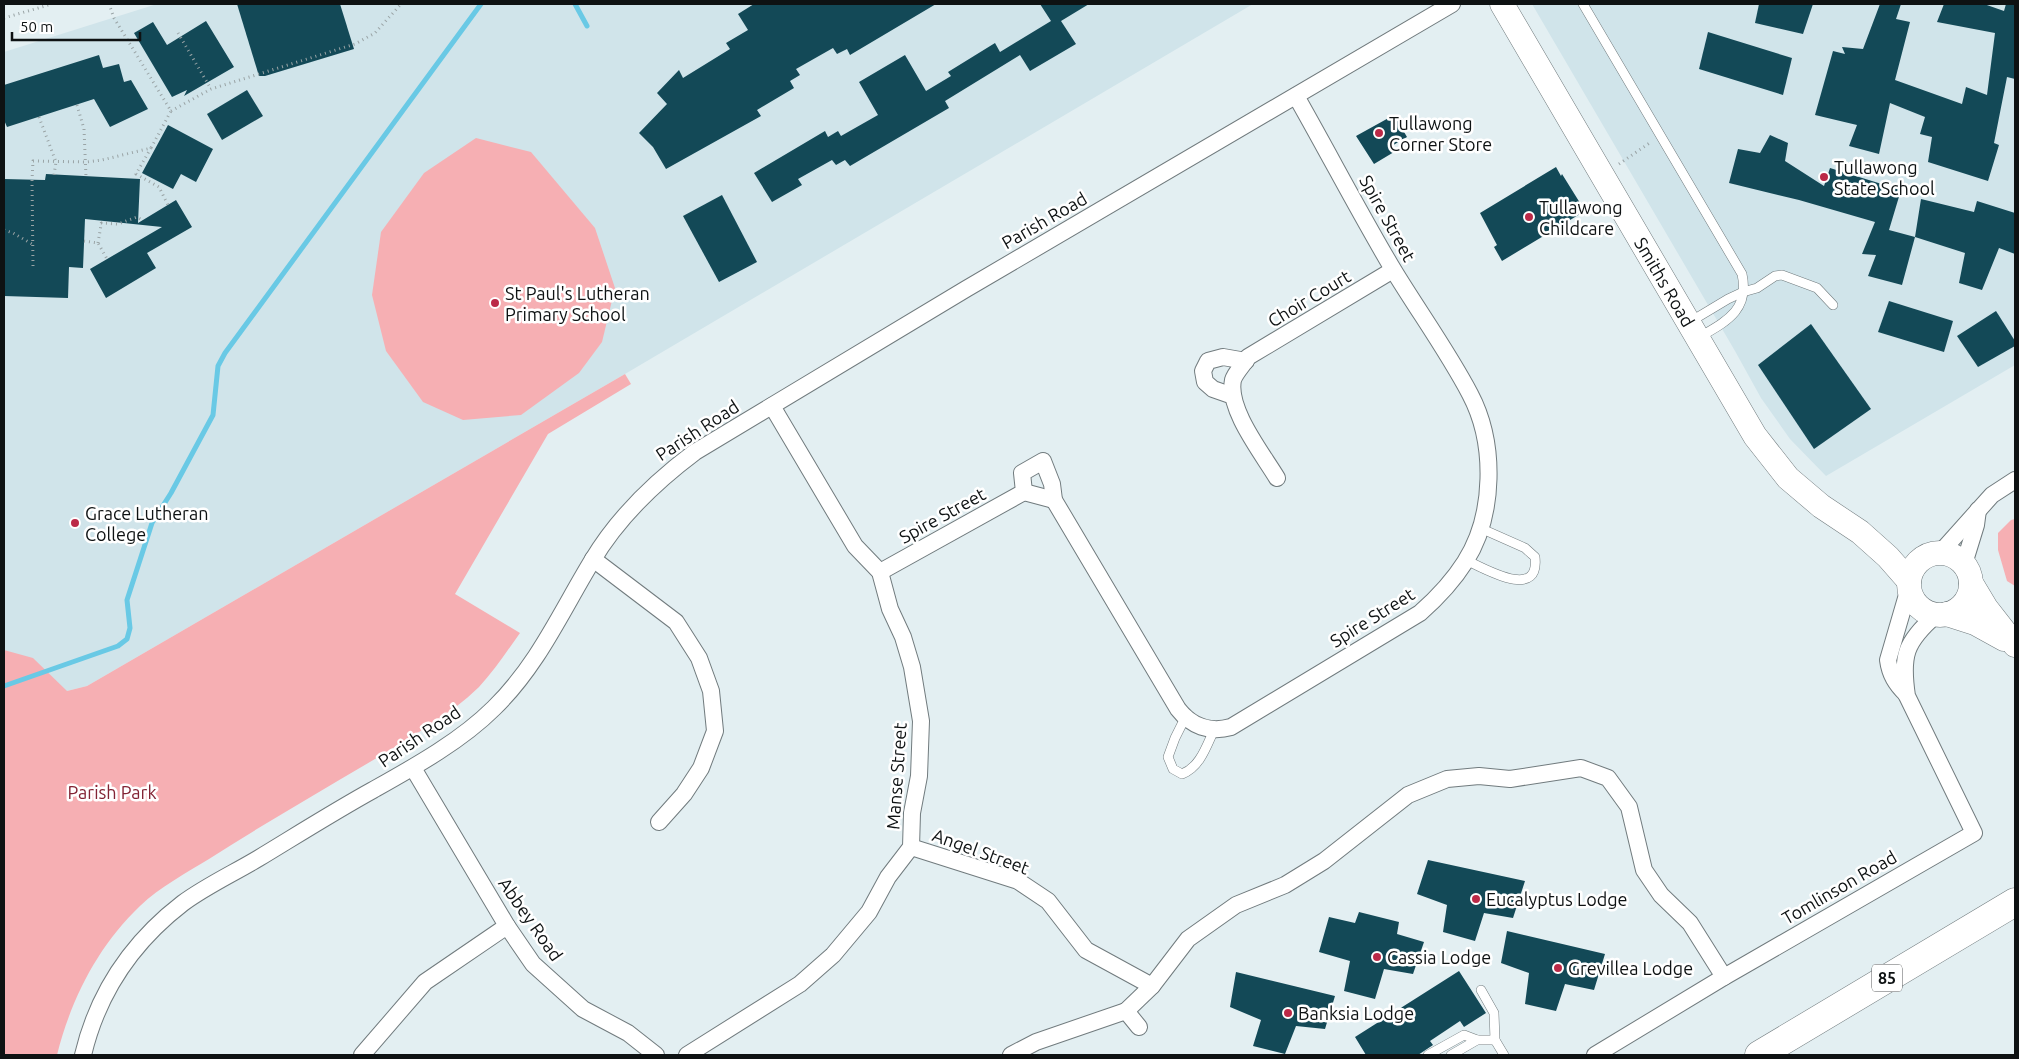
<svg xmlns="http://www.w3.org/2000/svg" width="2019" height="1059" viewBox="0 0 2019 1059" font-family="Ubuntu,sans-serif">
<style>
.built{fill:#d0e4ea}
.green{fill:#f6afb3}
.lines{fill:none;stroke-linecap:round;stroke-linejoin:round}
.stream{stroke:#69c9e5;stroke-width:5}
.building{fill:#134957}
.service-casing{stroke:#717b7e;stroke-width:10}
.minor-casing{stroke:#717b7e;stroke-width:18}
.secondary-casing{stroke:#717b7e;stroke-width:25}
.trunk-casing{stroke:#717b7e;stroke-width:29}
.path{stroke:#9aa4a6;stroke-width:3;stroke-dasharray:1 4;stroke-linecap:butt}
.service{stroke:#fff;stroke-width:9}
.minor{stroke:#fff;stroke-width:16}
.secondary{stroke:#fff;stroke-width:24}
.trunk{stroke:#fff;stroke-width:28}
.poi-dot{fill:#bb2947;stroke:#fff;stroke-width:2}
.labels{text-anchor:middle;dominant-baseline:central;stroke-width:5;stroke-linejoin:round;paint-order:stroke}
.shield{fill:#fff;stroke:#56595a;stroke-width:1}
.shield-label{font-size:16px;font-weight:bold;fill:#0e1213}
.poi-label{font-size:18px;fill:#0e1213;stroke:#fff;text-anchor:start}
.street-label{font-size:18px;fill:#0e1213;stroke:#fff}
.park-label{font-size:18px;fill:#822334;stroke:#fff}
</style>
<rect width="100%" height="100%" fill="#e3eff2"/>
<g class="built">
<polygon points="157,4 1253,4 625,374 87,686 67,691 4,732 4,52"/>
<polygon points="1532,4 2015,4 2015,365 1826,476 1790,439 1761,398 1735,351"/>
</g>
<g class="green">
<polygon points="476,138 531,152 595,228 615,288 602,342 579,373 521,415 463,420 423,402 386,351 372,295 381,232 424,173"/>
<path d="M 625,374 L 631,384 L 548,434 L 455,594 L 520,633 C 507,651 494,671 479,687 C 450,715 414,735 380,756 C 323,790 265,823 209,859 C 186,873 160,887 140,906 C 98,946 71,999 57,1055 L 4,1055 L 4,650 L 33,658 L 67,691 L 87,686 Z"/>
<polygon points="2015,519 2015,586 2007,581 1998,550 1998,533 2011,520"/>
</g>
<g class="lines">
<g class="stream">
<polyline points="575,4 587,26"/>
<polyline points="4,686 118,646 127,639 130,628 127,600 152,523 171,493 213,415 218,366 225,353 481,4"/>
</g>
</g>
<g class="building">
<polygon points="237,4 340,4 354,49 265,76 259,76"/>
<polygon points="754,4 936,4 850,55 847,49 837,54 833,48 796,69 800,75 790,81 794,88 757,110 761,116 666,169 653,147 639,133 667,104 657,93 679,70 683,78 730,49 726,43 748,30 738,14"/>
<polygon points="1040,4 1089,4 1061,21 1076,44 1030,71 1020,55 945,101 949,108 850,166 845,160 836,165 832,160 798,179 802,185 772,202 754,173 825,131 828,137 838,131 841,136 878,115 859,82 905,55 926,91 951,76 948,72 995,43 1000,52 1051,21"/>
<polygon points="1759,4 1813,4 1803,34 1755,23"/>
<polygon points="1880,4 1901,4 1896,19 1910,22 1895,80 1962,104 1966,87 1987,95 1995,33 1937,22 1944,4 1984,4 2004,11 2006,4 2015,4 2015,79 2007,77 1994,143 1999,145 1988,181 1928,162 1932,137 1920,134 1925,117 1890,103 1879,154 1849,146 1857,125 1815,115 1833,51 1845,54 1842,47 1863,49"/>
<polygon points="206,21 234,67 184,96 187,90 172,97 134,33 153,22 167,45"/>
<polygon points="1708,32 1792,58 1783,95 1699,69"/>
<polygon points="99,55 103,68 119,64 124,82 131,80 148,109 110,127 94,99 7,127 4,120 4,85"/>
<polygon points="247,90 263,116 222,140 207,114"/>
<polygon points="1394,115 1407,137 1390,147 1394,152 1374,164 1356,136"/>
<polygon points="168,125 213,149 196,182 181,174 173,189 142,173"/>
<polygon points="1770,135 1788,143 1785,161 1824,186 1830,168 1901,190 1889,230 1915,237 1902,285 1868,276 1876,255 1862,254 1875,222 1799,200 1729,183 1738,149 1760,153"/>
<polygon points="1556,167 1561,176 1562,174 1585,211 1502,261 1494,247 1497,245 1480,213"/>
<polygon points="46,174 140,179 138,223 176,200 192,227 147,253 156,268 106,298 90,269 162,227 85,219 83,268 69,267 68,298 4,296 4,179 45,180"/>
<polygon points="722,195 757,262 719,282 683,216"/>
<polygon points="1921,199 1974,212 1977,201 2015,213 2015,254 1999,248 1982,290 1959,283 1965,253 1915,237"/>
<polygon points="1889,301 1953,321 1944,352 1878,332"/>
<polygon points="1996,311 2015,341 2015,346 1978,367 1957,336"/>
<polygon points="1811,324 1871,409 1814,449 1758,365"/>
<polygon points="1428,860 1525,881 1513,918 1484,913 1475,941 1443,932 1447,905 1417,894"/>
<polygon points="1359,912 1399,922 1397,934 1424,942 1413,974 1384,969 1375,999 1344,991 1350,961 1319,952 1329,917 1355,923"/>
<polygon points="1507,931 1605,954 1594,990 1565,984 1556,1011 1525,1004 1529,973 1501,963"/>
<polygon points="1459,971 1486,1013 1464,1027 1460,1021 1430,1041 1433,1045 1418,1055 1366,1055 1355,1037"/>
<polygon points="1236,972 1335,996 1325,1029 1296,1026 1285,1054 1253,1046 1261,1020 1230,1007"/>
</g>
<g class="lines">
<g class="service-casing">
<g id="service">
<path d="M 1583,4 L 1742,274 C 1750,311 1725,322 1698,338"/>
<polyline points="1688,323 1728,299 1743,292 1757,288 1775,276 1782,275 1817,288 1833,305"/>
<path d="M 1466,560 C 1485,569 1540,601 1535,557 L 1525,548 L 1480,528"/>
<path d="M 1185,718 L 1175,738 L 1168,757 L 1173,769 L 1182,774 C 1200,767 1206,747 1214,730"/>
<polyline points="1481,990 1494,1013 1495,1040 1504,1055"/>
<polyline points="1428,1055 1464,1035 1477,1040"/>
<polyline points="1451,1055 1477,1040 1495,1040"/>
</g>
</g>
<g class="minor-casing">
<g id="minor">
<polyline points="1233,396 1213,389 1205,382 1203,371 1208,361 1223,357 1246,361"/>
<path d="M 1277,478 C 1262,453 1227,409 1233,380 C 1235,373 1244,364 1248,357 L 1393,270"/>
<polyline points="1024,492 1054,500"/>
<polyline points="1940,553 1992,495 2015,480"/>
<polyline points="593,559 676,622 699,658 711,691 715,731 701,768 684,794 659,822"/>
<polyline points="1964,564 1976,525 1978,510"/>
<path d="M 880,572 L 1024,492 L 1022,473 L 1043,461 L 1052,484 L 1054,500 L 1178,709 C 1191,726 1210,733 1231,727 L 1420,613 C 1437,598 1453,581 1465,562 C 1495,515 1496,443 1470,394 C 1448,352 1419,312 1394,271 C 1360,214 1329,154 1296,96"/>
<path d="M 1906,694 C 1896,684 1890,675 1888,660 L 1909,588"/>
<polyline points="413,768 507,926 533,964 583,1009 628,1033 656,1055"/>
<polyline points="911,847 1018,881 1048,901 1086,950 1152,986"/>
<polyline points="1139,1027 1126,1011 1152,986 1188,939 1236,905 1285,885 1324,861 1408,795 1447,779 1479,776 1510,779 1581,768 1608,778 1629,807 1644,870 1661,895 1690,923 1724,977"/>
<path d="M 83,1055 C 98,992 131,943 183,903 C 206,886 234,873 259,858 C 297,835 335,811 373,790 C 414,767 461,741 494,708 C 538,665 561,612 592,561 C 618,517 655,482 695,452 L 966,289 L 1452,4"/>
<polyline points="362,1055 425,982 507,926"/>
<polyline points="687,1055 800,984 833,955 869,912 888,877 911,847 912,813 919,776 921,721 912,667 903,637 890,609 880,572 855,546 772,406"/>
<polyline points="1011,1055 1036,1042 1126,1011"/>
<path d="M 1595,1055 L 1724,977 L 1974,833 L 1907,696 C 1901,656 1905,642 1936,615"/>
</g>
</g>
<g class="secondary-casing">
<g id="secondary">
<path id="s1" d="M 1502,4 L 1755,436 L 1788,478 L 1821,506 L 1860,532 L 1888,557 L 1909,581"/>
<circle cx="1940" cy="584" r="31"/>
<polyline points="1971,583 1986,608 2015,645"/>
<polyline points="1947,614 1975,623 2004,639"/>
</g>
</g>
<g class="trunk-casing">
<polyline id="trunk" points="1759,1055 2015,902"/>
</g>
<g class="path">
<polyline points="4,18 52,4"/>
<polyline points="178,33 211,89"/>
<polyline points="77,105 84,129 86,177"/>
<polyline points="171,111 211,89 355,44 375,33 401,4"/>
<polyline points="39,117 56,162 54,175"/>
<polyline points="151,148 136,174 159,187 168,205"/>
<polyline points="1619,164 1651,142"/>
<polyline points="101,223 118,224 137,217 142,220"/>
<polyline points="4,230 13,233 32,244"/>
<polyline points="84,241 98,243 107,259"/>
<polyline points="98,243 102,219"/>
<polyline points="33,266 32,180 33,161 87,162 102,160 151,148 171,111 114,18 109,4"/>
</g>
<use href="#service" class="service"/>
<use href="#minor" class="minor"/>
<use href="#secondary" class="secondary"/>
<use href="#trunk" class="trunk"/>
</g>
<g class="poi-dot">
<circle cx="1379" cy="133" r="5"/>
<circle cx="1824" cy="177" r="5"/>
<circle cx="1529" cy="217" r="5"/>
<circle cx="495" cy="303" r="5"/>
<circle cx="75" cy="523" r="5"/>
<circle cx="1476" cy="899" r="5"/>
<circle cx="1377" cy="957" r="5"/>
<circle cx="1558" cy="968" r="5"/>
<circle cx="1288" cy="1013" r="5"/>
</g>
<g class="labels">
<rect class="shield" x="1872" y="964.5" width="30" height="27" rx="4"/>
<g class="shield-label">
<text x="1887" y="978">85</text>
</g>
<g class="poi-label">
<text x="1389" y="123">Tullawong<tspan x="1389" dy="21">Corner Store</tspan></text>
<text x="1834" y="167">Tullawong<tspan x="1834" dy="21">State School</tspan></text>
<text x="1539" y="207">Tullawong<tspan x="1539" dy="21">Childcare</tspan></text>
<text x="505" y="293">St Paul's Lutheran<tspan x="505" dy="21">Primary School</tspan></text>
<text x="85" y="513">Grace Lutheran<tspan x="85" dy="21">College</tspan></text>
<text x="1486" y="899">Eucalyptus Lodge</text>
<text x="1387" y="957">Cassia Lodge</text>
<text x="1568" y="968">Grevillea Lodge</text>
<text x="1298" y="1013">Banksia Lodge</text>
</g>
<g class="street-label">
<text transform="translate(1388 218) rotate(61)">Spire Street</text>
<text transform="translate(1044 220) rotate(-30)">Parish Road</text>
<text stroke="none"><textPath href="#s1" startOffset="322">Smiths Road</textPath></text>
<text transform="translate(1309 298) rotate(-31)">Choir Court</text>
<text transform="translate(697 430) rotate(-33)">Parish Road</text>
<text transform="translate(942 515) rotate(-29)">Spire Street</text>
<text transform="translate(1372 617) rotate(-32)">Spire Street</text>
<text transform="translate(419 736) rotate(-34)">Parish Road</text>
<text transform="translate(896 776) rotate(-86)">Manse Street</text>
<text transform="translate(981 851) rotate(20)">Angel Street</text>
<text transform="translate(1839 887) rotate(-30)">Tomlinson Road</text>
<text transform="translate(531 919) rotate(55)">Abbey Road</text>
</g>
<g class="park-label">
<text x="112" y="792">Parish Park</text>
</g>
</g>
<rect width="2019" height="1059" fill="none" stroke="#0e1213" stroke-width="10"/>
<path d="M12 32v8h128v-8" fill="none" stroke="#0e1213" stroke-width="2.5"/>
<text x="20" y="32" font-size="15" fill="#0e1213" stroke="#ffffff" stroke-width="4" paint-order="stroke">50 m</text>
</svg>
